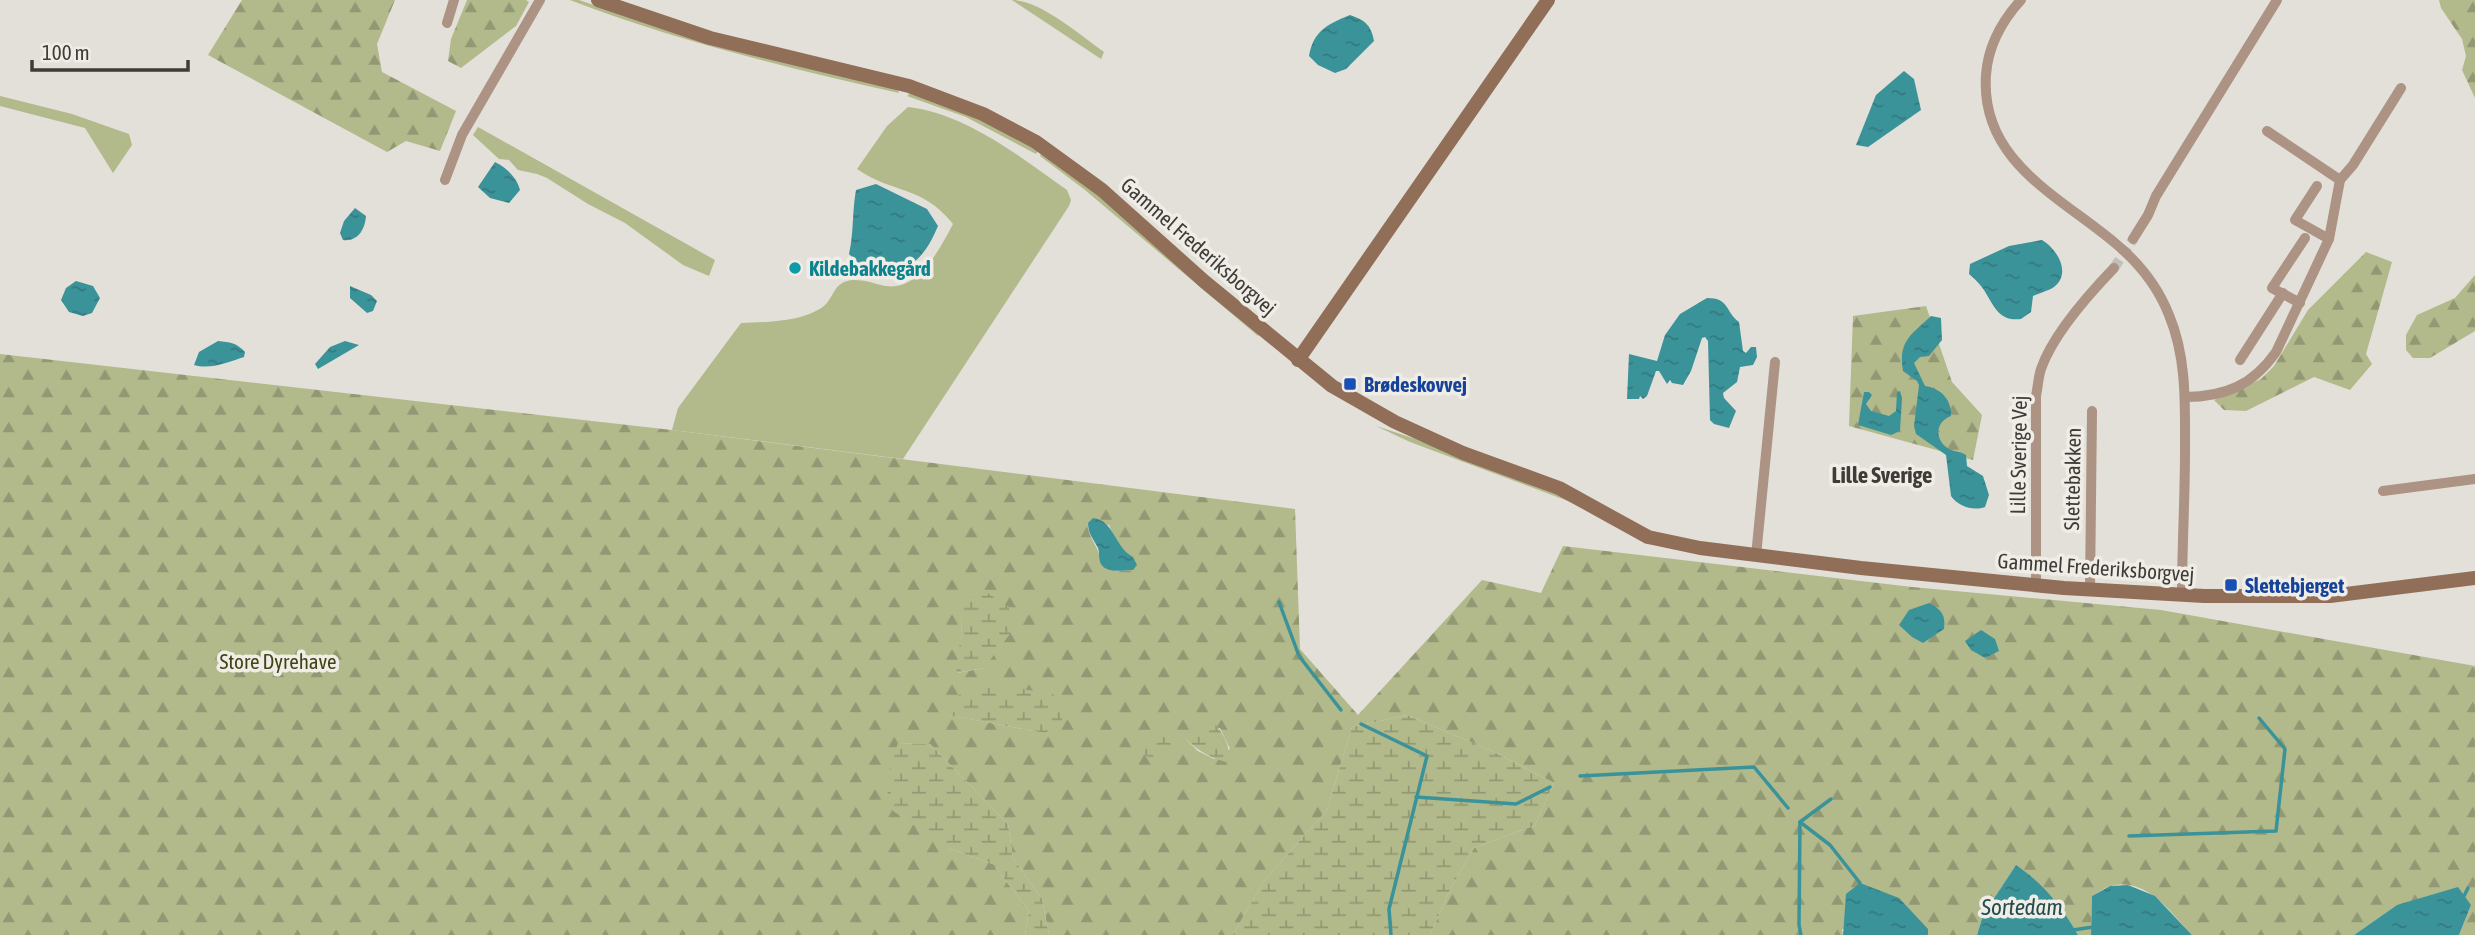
<svg xmlns="http://www.w3.org/2000/svg" width="2475" height="935" viewBox="0 0 2475 935" font-family="'Asap Condensed',sans-serif">
<style>
.grass{fill:#b2b98b}
.forest{fill:url(#forest-firs);fill-rule:evenodd}
.wetland{fill:url(#wetland-marsh)}
.water{fill:url(#water-ripples)}
.lines{fill:none;stroke-linecap:round;stroke-linejoin:round}
.stream{stroke:#3b939a;stroke-width:3.5}
.street-tunnel{stroke:#c2bfb9;stroke-width:10;stroke-dasharray:10 5;stroke-linecap:butt}
.street{stroke:#ac9383;stroke-width:10}
.secondary{stroke:#916e57;stroke-width:14}
.culture-dot{fill:#0f9aa8;stroke:#f0ede6;stroke-width:2.5}
.transit-dot{fill:#1a4fb4;stroke:#f0ede6;stroke-width:2.5}
.labels{text-anchor:middle;dominant-baseline:central;stroke-width:7;stroke-linejoin:round;paint-order:stroke}
.street-label{font-size:21px;fill:#3d3c39;stroke:#f0ede6}
.culture-label{font-size:21px;font-weight:bold;fill:#0d838f;stroke:#f0ede6;text-anchor:start}
.transit-label{font-size:21px;font-weight:bold;fill:#164399;stroke:#f0ede6;text-anchor:start}
.park-label{font-size:21px;fill:#3f4414;stroke:#f0ede6}
.neighbourhood-label{font-size:23px;font-weight:bold;fill:#3d3c39;stroke:#f0ede6}
.water-label{font-size:23px;font-style:italic;fill:#244c4f;stroke:#f0ede6}
</style>
<defs>
<pattern id="forest-firs" width="22" height="20" patternUnits="userSpaceOnUse" patternTransform="scale(1.75)"><rect width="22" height="20" fill="#b2b98b"/><path d="M5 1l3.5 6h-7zM16 11l3.5 6h-7z" fill="#929873"/></pattern>
<pattern id="wetland-marsh" width="20" height="14" patternUnits="userSpaceOnUse" patternTransform="scale(1.75)"><rect width="20" height="14" fill="#b2b98b"/><path d="M1 5h8M5 5V1M11 12h8M15 12V8" fill="none" stroke="#929873"/></pattern>
<pattern id="water-ripples" width="26" height="14" patternUnits="userSpaceOnUse" patternTransform="scale(1.75)"><rect width="26" height="14" fill="#3b939a"/><path d="M2 4q2-2 4 0t4 0M15 11q2-2 4 0t4 0" fill="none" stroke="#33797f"/></pattern>
</defs>
<rect width="100%" height="100%" fill="#e3e0d9"/>
<g class="grass">
<path d="M 570,0 L 579,0 L 699,41 L 897,88 L 899,93 C 787,68 677,41 570,0 Z"/>
<path d="M 1012,0 C 1040,0 1080,35 1104,52 L 1101,59 Z"/>
<polygon points="910,93 984,121 1038,151 1036,154 966,117 907,96"/>
<polygon points="0,96 72,114 129,134 132,145 113,173 85,128 0,106"/>
<path d="M 908,107 C 965,113 1022,158 1067,190 L 1071,200 L 1069,206 L 903,459 L 672,430 L 678,408 L 741,323 C 767,322 803,322 824,306 C 833,298 833,287 844,282 C 855,277 870,282 881,285 C 917,295 939,250 953,224 C 922,185 893,194 857,169 L 887,126 Z"/>
<polygon points="478,127 715,260 709,276 683,265 625,223 588,204 547,178 537,174 518,170 509,160 499,159 473,135"/>
<polygon points="1041,154 1096,192 1259,334 1258,336 1085,190 1040,156"/>
<polygon points="1376,426 1422,441 1554,492 1576,504 1410,442"/>
</g>
<g class="forest">
<polygon points="242,0 395,0 377,44 382,72 456,111 440,151 406,141 387,152 208,55"/>
<polygon points="467,0 526,0 529,2 516,26 461,68 448,61 451,39"/>
<polygon points="2439,0 2475,0 2475,98 2462,70 2466,56 2462,39 2441,8"/>
<polygon points="2366,252 2392,262 2366,354 2372,364 2350,390 2314,377 2246,411 2224,410 2214,400 2261,379 2274,366 2308,310"/>
<polygon points="2475,275 2475,331 2430,358 2413,358 2406,350 2406,335 2417,315 2455,298"/>
<polygon points="1926,306 1952,382 1982,415 1973,460 1849,426 1853,316"/>
<path d="M 0,354 L 672,430 L 1295,509 L 1300,649 L 1358,715 L 1482,580 L 1541,593 L 1563,546 L 1912,587 L 2161,610 L 2475,666 L 2475,935 L 2459,935 L 2471,905 L 2397,905 L 2354,935 L 2192,935 C 2171,913 2147,877 2111,886 C 2105,887 2098,893 2092,896 L 2091,935 L 2078,935 C 2062,907 2043,883 2016,865 L 1983,915 L 1977,935 L 1928,935 L 1927,929 L 1842,929 L 1843,935 L 1430,935 L 1450,890 L 1474,848 L 1535,825 L 1554,783 L 1492,751 L 1407,715 L 1352,727 L 1327,810 L 1263,882 L 1233,935 L 1049,935 L 1042,899 L 1013,858 L 1008,824 L 930,744 L 898,743 L 950,849 L 993,864 L 1029,911 L 1025,935 L 0,935 ZM 1088,523 L 1109,525 C 1116,542 1127,554 1132,570 L 1116,571 L 1100,561 C 1100,546 1087,538 1088,523 ZM 958,604 L 984,668 L 957,673 L 962,625 ZM 945,710 L 1045,733 L 947,715 ZM 1220,728 L 1230,749 L 1214,759 L 1198,751 L 1186,739 Z"/>
</g>
<g class="wetland">
<polygon points="986,592 1009,607 1010,634 984,668 956,673 962,625 957,603"/>
<polygon points="980,682 1053,694 1062,712 1062,723 1045,733 946,715 945,710 953,699"/>
<polygon points="1407,715 1492,751 1554,783 1535,825 1474,848 1450,890 1430,935 1233,935 1263,882 1327,810 1352,727"/>
<path d="M 1210,719 C 1223,731 1231,746 1229,763 C 1211,758 1199,752 1186,739 L 1191,724 Z"/>
<polygon points="1160,735 1171,744 1168,758 1151,758 1140,753 1138,742"/>
<polygon points="898,743 930,744 1008,824 1013,858 1042,899 1049,935 1025,935 1029,911 993,864 950,849 893,811 885,784"/>
</g>
<g class="water">
<path d="M 1350,15 C 1365,20 1371,25 1374,41 L 1346,69 L 1335,73 L 1318,65 L 1309,56 C 1313,31 1328,24 1350,15 Z"/>
<polygon points="1904,71 1914,79 1921,110 1868,147 1856,145 1876,95"/>
<path d="M 495,162 C 507,168 517,178 520,190 L 509,203 L 490,198 L 478,187 Z"/>
<path d="M 876,184 L 927,209 L 938,226 C 926,254 917,264 888,277 L 862,267 L 849,254 C 854,233 852,211 856,190 Z"/>
<path d="M 355,208 L 366,216 C 365,229 358,242 343,240 L 340,233 L 344,221 Z"/>
<path d="M 2042,240 C 2057,249 2072,273 2054,287 C 2048,291 2039,293 2033,296 L 2031,312 L 2021,319 C 1999,322 1994,306 1984,290 C 1980,284 1975,279 1969,274 L 1970,264 L 2009,246 Z"/>
<polygon points="76,281 93,286 100,298 92,313 83,316 69,312 61,300 66,288"/>
<polygon points="350,286 371,295 377,301 373,311 367,313 350,298"/>
<path d="M 1707,298 C 1730,298 1725,312 1739,322 L 1743,351 L 1746,353 L 1751,347 L 1756,347 L 1757,357 L 1753,365 L 1740,367 L 1737,382 L 1723,393 L 1724,398 L 1736,411 L 1729,428 L 1714,424 L 1710,420 L 1708,341 L 1705,337 L 1702,338 L 1691,371 L 1683,385 L 1672,383 L 1670,380 L 1667,384 L 1659,371 L 1656,371 L 1647,396 L 1643,399 L 1640,396 L 1639,399 L 1627,399 L 1629,354 L 1657,361 L 1665,335 L 1680,314 Z"/>
<path d="M 1931,316 L 1941,318 L 1942,340 L 1929,356 L 1920,357 L 1914,363 L 1925,386 C 1940,388 1952,399 1951,416 C 1935,422 1934,440 1949,449 C 1955,452 1960,451 1966,455 L 1967,466 L 1983,476 L 1989,495 L 1985,507 C 1973,511 1959,507 1951,496 L 1946,455 L 1916,434 L 1914,426 L 1919,385 L 1917,381 L 1903,371 C 1898,341 1911,335 1931,316 Z"/>
<path d="M 218,341 C 230,342 237,343 245,352 L 244,357 C 228,362 211,370 194,365 L 199,352 Z"/>
<polygon points="345,341 359,345 318,369 315,364 330,347"/>
<polygon points="1900,391 1902,398 1900,431 1891,435 1858,425 1864,392 1869,392 1872,395 1866,404 1871,411 1889,416 1896,411 1897,392"/>
<path d="M 1093,518 C 1114,520 1115,548 1133,557 L 1137,565 L 1133,570 C 1123,570 1107,574 1101,564 C 1098,559 1100,553 1098,548 C 1093,538 1088,534 1088,523 Z"/>
<path d="M 1929,603 C 1941,609 1946,615 1944,629 L 1923,643 L 1912,637 L 1899,625 L 1909,610 Z"/>
<polygon points="1981,630 1995,639 1999,651 1985,658 1971,650 1965,641"/>
<path d="M 2016,865 C 2043,883 2062,907 2078,935 L 1977,935 L 1983,915 Z"/>
<polygon points="1860,883 1899,898 1928,929 1928,935 1843,935 1846,894"/>
<polygon points="2128,885 2155,896 2192,935 2091,935 2092,896 2110,886"/>
<polygon points="2458,887 2471,905 2459,935 2354,935 2397,905"/>
</g>
<g class="lines">
<g class="stream">
<polyline points="1279,602 1299,656 1341,710"/>
<polyline points="1361,724 1427,756 1389,909 1391,935"/>
<polyline points="1580,776 1754,767 1788,808"/>
<polyline points="1416,797 1516,804 1550,787"/>
<polyline points="1800,822 1799,925 1801,935"/>
<polyline points="1800,822 1830,845 1860,883"/>
<polyline points="1800,822 1831,799"/>
<polyline points="2129,836 2276,831 2285,749 2259,718"/>
<polyline points="2463,898 2468,888"/>
<polyline points="2073,930 2093,927"/>
</g>
<polyline class="street-tunnel" points="2114,268 2133,239"/>
<g class="street">
<path d="M 2021,0 C 2001,22 1988,46 1986,75 C 1980,161 2059,196 2115,243 C 2138,262 2158,287 2169,315 C 2187,358 2185,405 2185,451 C 2185,499 2182,547 2182,595"/>
<polyline points="447,23 454,0"/>
<polyline points="2267,131 2340,180"/>
<polyline points="445,180 462,135 540,0"/>
<polyline points="2317,186 2295,220 2329,239"/>
<polyline points="2133,239 2148,215 2156,196 2277,0"/>
<polyline points="2300,303 2272,288 2305,238"/>
<polyline points="2240,360 2283,293"/>
<path d="M 2185,397 C 2225,397 2253,385 2276,352 L 2329,239 L 2340,180 L 2353,165 L 2401,88"/>
<polyline points="2383,491 2475,479"/>
<polyline points="1756,556 1775,362"/>
<path d="M 2036,584 L 2036,396 C 2038,387 2038,378 2041,369 C 2053,334 2089,294 2114,268"/>
<polyline points="2090,588 2092,411"/>
</g>
<g class="secondary">
<polyline points="598,0 710,38 909,86 983,114 1036,142 1102,190 1205,282 1332,386 1395,422 1463,453 1559,488 1648,537 1700,548 1861,568 2064,588 2204,596 2330,596 2475,578"/>
<polyline points="1298,360 1548,0"/>
</g>
</g>
<circle class="culture-dot" cx="795" cy="268" r="7"/>
<g class="transit-dot">
<rect x="1343" y="377" width="14" height="14" rx="3.5"/>
<rect x="2224" y="578" width="14" height="14" rx="3.5"/>
</g>
<g class="labels">
<g class="street-label">
<text transform="translate(1199 246) rotate(41)">Gammel Frederiksborgvej</text>
<text transform="translate(2018 455) rotate(-89)">Lille Sverige Vej</text>
<text transform="translate(2072 479) rotate(-89)">Slettebakken</text>
<text transform="translate(2096 567) rotate(4)">Gammel Frederiksborgvej</text>
</g>
<g class="culture-label">
<text x="809" y="268">Kildebakkegård</text>
</g>
<g class="transit-label">
<text x="1364" y="384">Brødeskovvej</text>
<text x="2245" y="585">Slettebjerget</text>
</g>
<g class="park-label">
<text x="278" y="661">Store Dyrehave</text>
</g>
<g class="neighbourhood-label">
<text x="1882" y="475">Lille Sverige</text>
</g>
<g class="water-label">
<text x="2022" y="907">Sortedam</text>
</g>
</g>
<path d="M32 60v10h156v-10" fill="none" stroke="#3d3c39" stroke-width="3.5"/>
<text x="42" y="60" font-size="21" fill="#3d3c39" stroke="#f0ede6" stroke-width="5" paint-order="stroke">100 m</text>
</svg>
